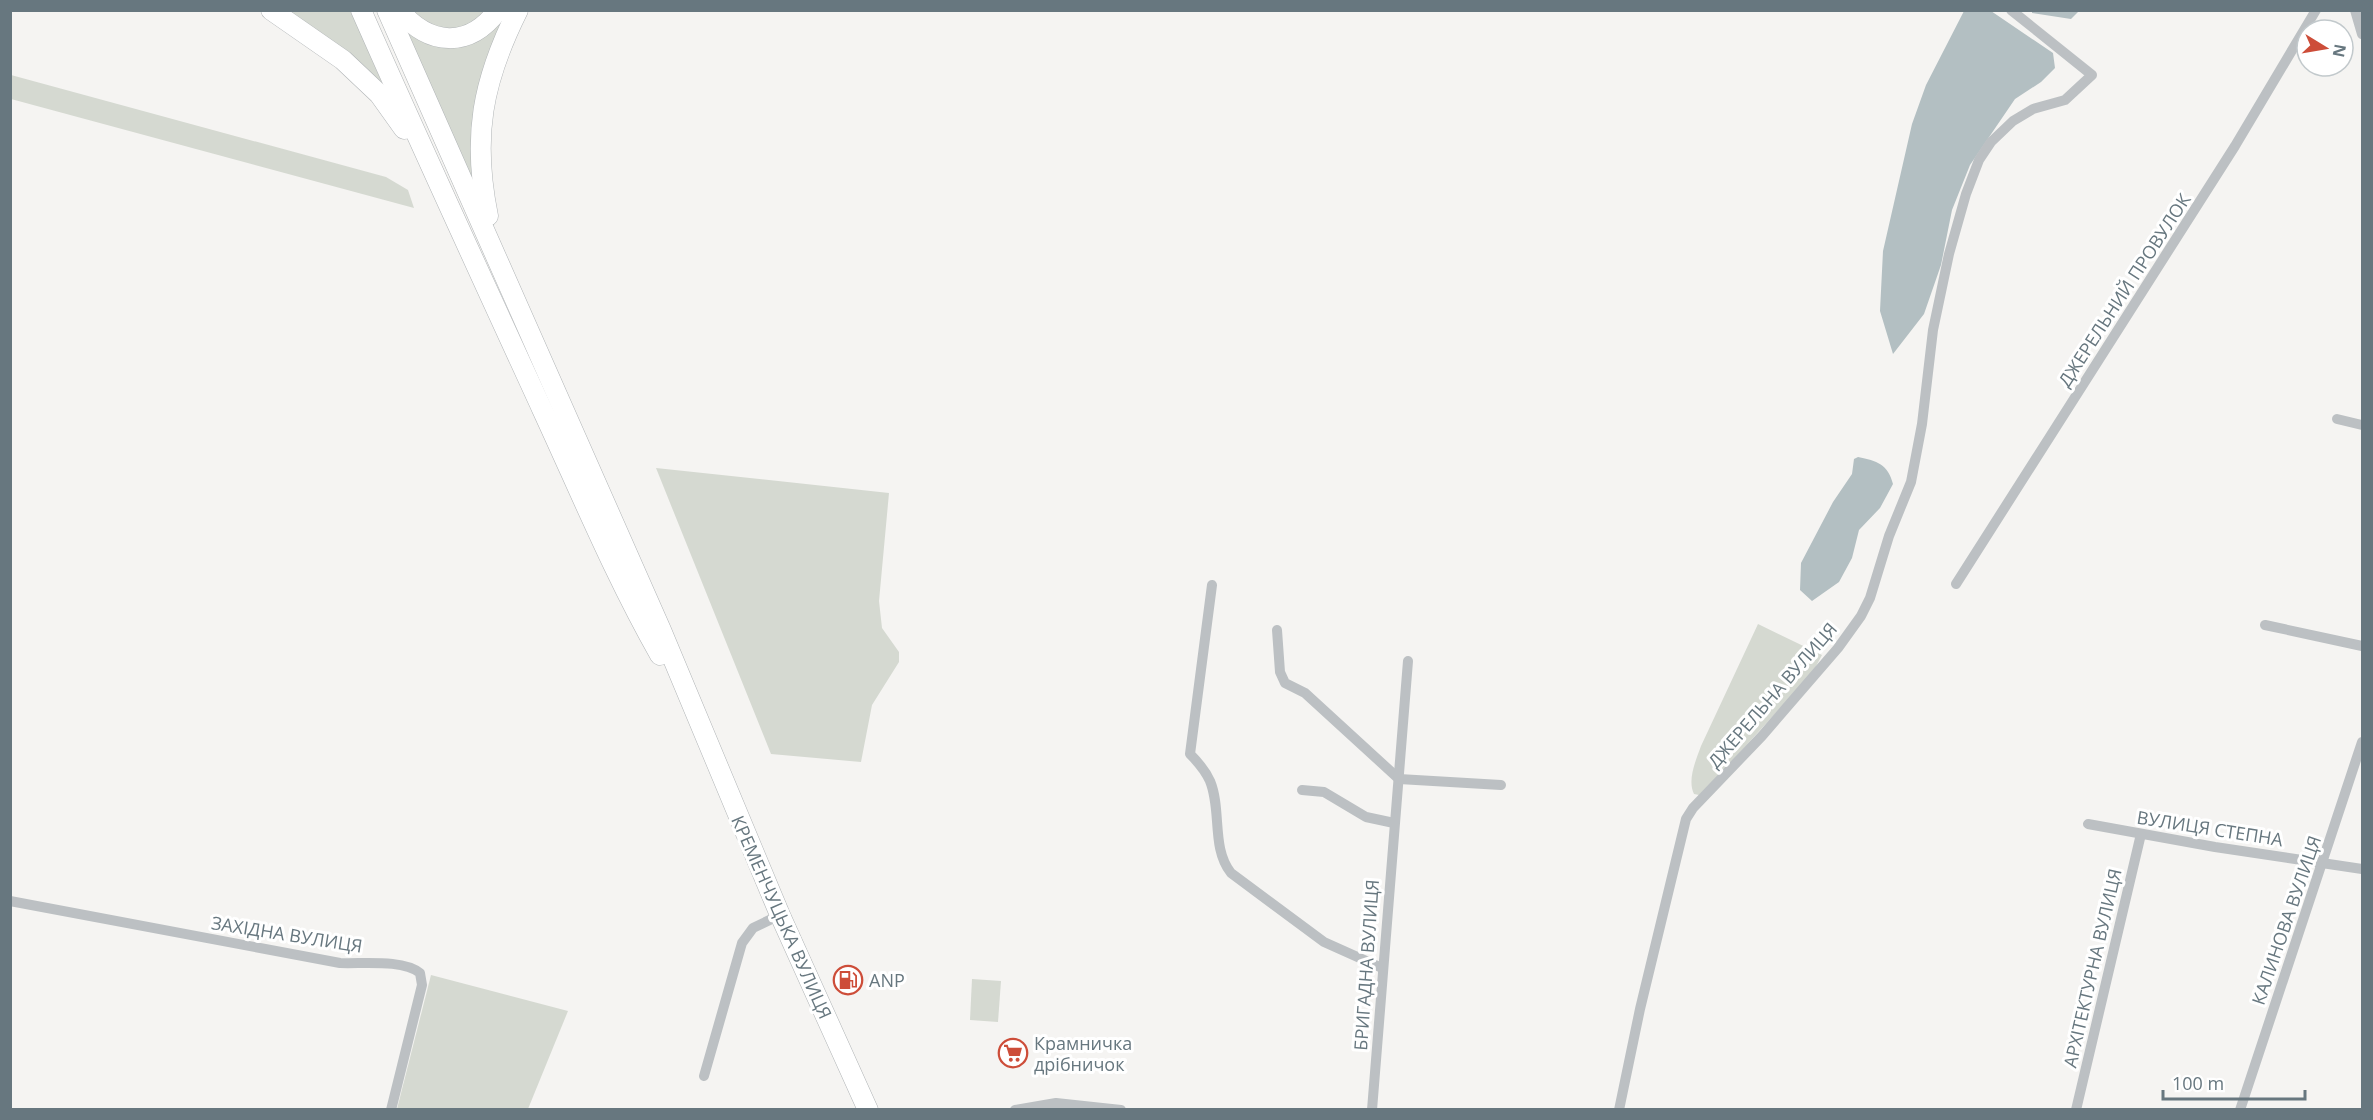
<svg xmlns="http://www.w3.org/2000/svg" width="2373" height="1120" viewBox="0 0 2373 1120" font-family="'Open Sans',sans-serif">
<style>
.green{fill:#d5d9d1}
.water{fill:#b3bfc2}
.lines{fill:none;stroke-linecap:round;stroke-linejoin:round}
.highway-casing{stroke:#b0b4b6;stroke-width:21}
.street{stroke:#bcc0c3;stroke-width:10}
.highway{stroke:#fff;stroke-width:20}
.labels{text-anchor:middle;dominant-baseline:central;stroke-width:6;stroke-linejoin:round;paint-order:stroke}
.street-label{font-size:18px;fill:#67777f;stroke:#fff}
.poi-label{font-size:18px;fill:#67777f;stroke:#fff;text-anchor:start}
</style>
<rect width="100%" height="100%" fill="#f5f4f2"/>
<g class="green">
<polygon points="280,11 351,11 394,110"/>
<polygon points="408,11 489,11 477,24 446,33"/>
<polygon points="506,11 477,192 407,33 424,40"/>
<polygon points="11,75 386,177 408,190 414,208 11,99"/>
<polygon points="656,468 889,493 879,601 882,628 899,652 899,662 872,705 861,762 771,754"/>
<path d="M 1758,624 L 1822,655 L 1813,672 L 1711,784 L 1699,795 L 1694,794 C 1687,780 1696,760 1701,746 Z"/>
<polygon points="431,975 568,1011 528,1109 397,1109"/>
<polygon points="972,979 1001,981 998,1022 970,1020"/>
</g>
<g class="water">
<polygon points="1964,11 1991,11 2053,53 2055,68 2041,82 2015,99 1970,165 1952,210 1941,265 1924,314 1893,354 1880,311 1883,251 1912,124 1926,85"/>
<polygon points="2032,11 2032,10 2079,11 2071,19 2032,13"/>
<path d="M 1858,457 C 1877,461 1888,464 1893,484 L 1880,508 L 1859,530 L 1852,558 L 1839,582 L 1812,601 L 1800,590 L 1801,563 L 1833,502 L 1852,474 L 1854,459 Z"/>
</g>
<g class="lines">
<g class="highway-casing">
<g id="highway">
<polyline points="271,10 343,60 379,94 404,129"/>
<path d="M 361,10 C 420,144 481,276 542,409 C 580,491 615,576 660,655"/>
<polyline points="387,10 661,630 780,915 868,1110"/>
<path d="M 399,10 C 429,46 469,49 498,10"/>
<path d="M 488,216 C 472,137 482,82 518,10"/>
</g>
</g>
<g class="street">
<polyline points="2355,10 2362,34"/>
<polyline points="2337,419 2362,425"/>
<polyline points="1956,584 2235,146 2316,10"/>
<path d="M 1212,585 L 1190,754 C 1198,762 1205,770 1210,781 C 1222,810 1211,848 1231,873 L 1324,942 L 1382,968"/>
<polyline points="2265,625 2362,646"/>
<polyline points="1277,630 1280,672 1285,683 1305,693 1399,779 1501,785"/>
<polyline points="1302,790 1324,792 1366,817 1394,823"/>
<polyline points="2088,824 2215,847 2362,869"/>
<path d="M 10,901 L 340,963 C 362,964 403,959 420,973 L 422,985 L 391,1110"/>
<polyline points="704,1076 742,943 753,928 780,915"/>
<polyline points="1015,1110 1056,1103 1121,1110"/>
<polyline points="1372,1110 1408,661"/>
<polyline points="1619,1110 1640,1009 1686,819 1693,808 1762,736 1838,648 1861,616 1870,598 1889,536 1911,482 1922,424 1933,330 1949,254 1966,194 1979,160 1991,142 2013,121 2033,109 2065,100 2092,75 2011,10"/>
<polyline points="2076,1110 2141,834"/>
<polyline points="2240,1110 2362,742"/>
</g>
<use href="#highway" class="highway"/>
</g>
<defs>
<g id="fuel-ring" transform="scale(1.5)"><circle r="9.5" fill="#fff" stroke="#cd4d39" stroke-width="1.5"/><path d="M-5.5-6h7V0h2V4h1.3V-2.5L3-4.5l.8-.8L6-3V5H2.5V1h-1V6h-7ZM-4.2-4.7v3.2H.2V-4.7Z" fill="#cd4d39"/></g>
<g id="supermarket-ring" transform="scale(1.5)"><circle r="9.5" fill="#fff" stroke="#cd4d39" stroke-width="1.5"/><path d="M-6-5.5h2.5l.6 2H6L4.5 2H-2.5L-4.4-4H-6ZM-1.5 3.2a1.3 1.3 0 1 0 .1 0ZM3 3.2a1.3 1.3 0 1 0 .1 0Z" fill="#cd4d39"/></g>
</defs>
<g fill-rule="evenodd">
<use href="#fuel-ring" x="848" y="980"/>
<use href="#supermarket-ring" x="1013" y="1053"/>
</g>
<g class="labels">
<g class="street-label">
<text transform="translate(2124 290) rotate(-57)">ДЖЕРЕЛЬНИЙ ПРОВУЛОК</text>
<text transform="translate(1772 695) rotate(-49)">ДЖЕРЕЛЬНА ВУЛИЦЯ</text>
<text transform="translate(2210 828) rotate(9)">ВУЛИЦЯ СТЕПНА</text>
<text transform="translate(782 917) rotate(66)">КРЕМЕНЧУЦЬКА ВУЛИЦЯ</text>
<text transform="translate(2286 920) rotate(-71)">КАЛИНОВА ВУЛИЦЯ</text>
<text transform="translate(287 934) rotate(9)">ЗАХІДНА ВУЛИЦЯ</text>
<text transform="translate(1366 965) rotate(-86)">БРИГАДНА ВУЛИЦЯ</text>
<text transform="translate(2092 968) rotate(-77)">АРХІТЕКТУРНА ВУЛИЦЯ</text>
</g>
<g class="poi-label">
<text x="869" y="980">ANP</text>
<text x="1034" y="1043">Крамничка<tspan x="1034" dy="21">дрібничок</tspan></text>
</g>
</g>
<rect width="2373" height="1120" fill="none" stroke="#67777f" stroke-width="24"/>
<g transform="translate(2325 48) rotate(101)"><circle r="28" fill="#ffffff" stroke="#c2c9cc" stroke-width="1.5"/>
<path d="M0-4.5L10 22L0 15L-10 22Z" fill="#cd4d39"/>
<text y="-9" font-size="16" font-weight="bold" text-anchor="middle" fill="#67777f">N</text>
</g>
<path d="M2163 1090v9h142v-9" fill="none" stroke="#67777f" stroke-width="3"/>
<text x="2172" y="1090" font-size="18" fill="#67777f" stroke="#ffffff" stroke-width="4.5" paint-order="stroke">100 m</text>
</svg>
